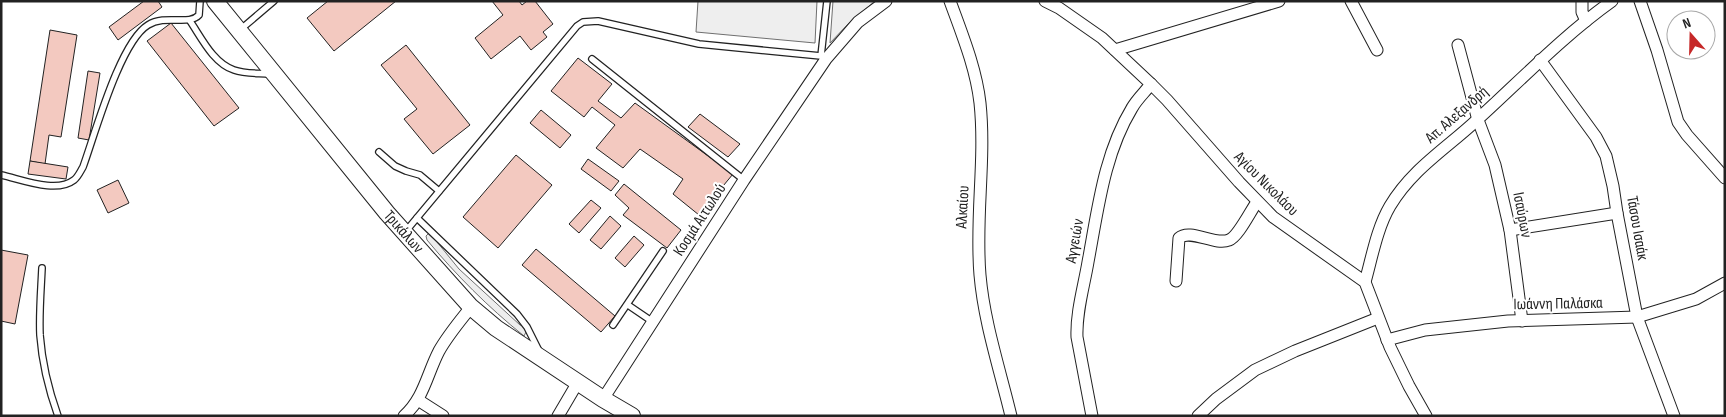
<svg xmlns="http://www.w3.org/2000/svg" width="1726" height="417" viewBox="0 0 1726 417" font-family="'Sofia Sans Condensed',sans-serif">
<style>
.green{fill:#eee;stroke:#6f6f6f}
.building{fill:#f3c9c0;stroke:#222}
.lines{fill:none;stroke-linecap:round;stroke-linejoin:round}
.lane-casing{stroke:#222;stroke-width:8}
.street-casing{stroke:#222;stroke-width:13}
.secondary-casing{stroke:#222;stroke-width:18}
.lane{stroke:#fff;stroke-width:5.5}
.street{stroke:#fff;stroke-width:11}
.secondary{stroke:#fff;stroke-width:16}
.labels{text-anchor:middle;dominant-baseline:central;stroke-width:4;stroke-linejoin:round;paint-order:stroke}
.street-label{font-size:16px;fill:#222;stroke:#fff}
</style>
<rect width="100%" height="100%" fill="#fff"/>
<g class="green">
<polygon points="698,1 817,1 815,43 696,32"/>
<polygon points="833,1 875,1 849,23 830,43"/>
<path d="M 429,233 L 433,234 L 433,237 L 459,269 L 520,325 L 525,327 L 527,330 L 524,336 C 488,307 456,275 427,240 L 426,236 Z"/>
</g>
<g class="building">
<polygon points="144,1 158,1 162,7 118,40 109,27"/>
<polygon points="328,1 396,1 334,51 307,18"/>
<polygon points="492,1 519,1 522,5 527,1 535,1 553,24 543,32 547,37 531,50 520,36 491,59 475,38 503,15"/>
<polygon points="171,23 239,108 214,126 147,41"/>
<polygon points="50,30 77,35 61,137 49,135 45,164 30,161"/>
<polygon points="406,45 470,125 433,154 404,119 417,109 381,65"/>
<polygon points="578,58 612,84 598,101 621,118 635,103 733,174 699,215 673,194 683,179 640,149 623,168 596,148 615,125 592,107 584,117 551,91"/>
<polygon points="88,71 100,73 89,140 78,138"/>
<polygon points="541,110 571,135 560,148 530,123"/>
<polygon points="700,114 740,144 728,157 688,127"/>
<polygon points="516,155 552,185 498,248 463,217"/>
<polygon points="588,159 619,181 611,191 581,169"/>
<polygon points="30,161 68,167 66,179 28,174"/>
<polygon points="118,180 129,203 108,213 97,190"/>
<polygon points="624,184 681,230 667,248 623,215 629,208 615,195"/>
<polygon points="591,200 601,208 579,233 569,224"/>
<polygon points="610,216 621,226 601,249 590,240"/>
<polygon points="634,236 644,245 625,267 615,258"/>
<polygon points="536,249 615,316 601,332 522,265"/>
<polygon points="1,250 28,255 15,324 1,321"/>
</g>
<g class="lines">
<g class="lane-casing">
<g id="lane">
<path d="M 190,21 C 201,37 213,63 234,70 C 245,74 258,73 269,74"/>
<polyline points="241,29 274,1"/>
<polyline points="824,58 821,56 827,1"/>
<polyline points="592,59 744,180"/>
<polyline points="379,152 395,166 406,171 420,175 439,191"/>
<path d="M 1,175 C 21,179 56,194 74,180 C 78,177 80,172 83,167 C 95,134 120,42 148,25 C 166,14 189,26 199,15 L 200,1"/>
<polyline points="417,218 517,314 527,327 539,351"/>
<polyline points="406,231 577,26 583,22 598,21 699,44 821,56"/>
<path d="M 42,268 C 41,290 39,313 40,335 C 42,362 49,391 58,416"/>
<polyline points="628,305 653,322"/>
<polyline points="613,325 663,251"/>
</g>
</g>
<g class="street-casing">
<g id="street">
<path d="M 950,1 C 962,34 976,68 980,103 C 986,160 975,218 980,275 C 984,322 1000,370 1011,416"/>
<polyline points="1045,1 1059,8 1102,38 1151,84 1167,100 1239,182 1273,217 1365,282 1390,347 1409,386 1426,416"/>
<polyline points="1351,1 1377,50"/>
<polyline points="1582,1 1582,12 1586,21"/>
<polyline points="1640,1 1657,50 1678,122 1687,135 1725,178"/>
<polyline points="1458,45 1478,120 1495,165 1510,230 1522,321"/>
<polyline points="1115,50 1279,1"/>
<polyline points="1540,60 1596,137 1606,156 1613,186 1617,213 1637,317 1674,416"/>
<polyline points="1510,230 1617,213"/>
<path d="M 1176,281 L 1179,238 C 1190,228 1215,246 1229,240 C 1238,237 1251,210 1257,202"/>
<path d="M 1365,282 C 1372,257 1377,228 1390,206 C 1413,168 1446,149 1478,119 C 1522,79 1563,36 1612,1"/>
<polyline points="1387,340 1425,330 1508,321 1637,317 1696,299 1725,283"/>
<polyline points="603,399 744,180 826,59 858,22 886,1"/>
<polyline points="418,400 443,416"/>
<path d="M 404,416 C 424,398 427,374 439,351 C 448,335 460,321 471,307"/>
<polyline points="558,416 578,382"/>
<path d="M 1092,416 L 1077,337 C 1076,312 1084,286 1088,262 C 1098,209 1104,154 1132,108 C 1137,99 1145,92 1151,84"/>
<polyline points="1198,416 1216,399 1255,370 1295,351 1378,318"/>
</g>
</g>
<g class="secondary-casing">
<g id="secondary">
<path id="s1" d="M 215,1 L 387,213 L 471,307 L 496,328 L 603,399 L 632,416"/>
</g>
</g>
<use href="#lane" class="lane"/>
<use href="#street" class="street"/>
<use href="#secondary" class="secondary"/>
</g>
<g class="labels">
<g class="street-label">
<text transform="translate(1457 115) rotate(-41)">Απ. Αλεξανδρή</text>
<text transform="translate(1266 184) rotate(45)">Αγίου Νικολάου</text>
<text transform="translate(963 207) rotate(-87)">Αλκαίου</text>
<text transform="translate(1522 215) rotate(79)">Ισαύρων</text>
<text transform="translate(700 220) rotate(-57)">Κοσμά Αιτωλού</text>
<text transform="translate(1637 228) rotate(80)">Τάσου Ισαάκ</text>
<text stroke="none"><textPath href="#s1" startOffset="298">Τρικάλων</textPath></text>
<text transform="translate(1075 241) rotate(-80)">Αγγειών</text>
<text transform="translate(1558 304) rotate(-1)">Ιωάννη Παλάσκα</text>
</g>
</g>
<rect width="1726" height="417" fill="none" stroke="#222222" stroke-width="5"/>
<g transform="translate(1691 35) rotate(340)"><circle r="24" fill="#ffffff" stroke="#a7a7a7"/>
<path d="M0-4L9 19L0 12L-9 19Z" fill="#c62828"/>
<text y="-8" font-size="14" font-weight="bold" text-anchor="middle" fill="#222222">N</text>
</g>
</svg>
